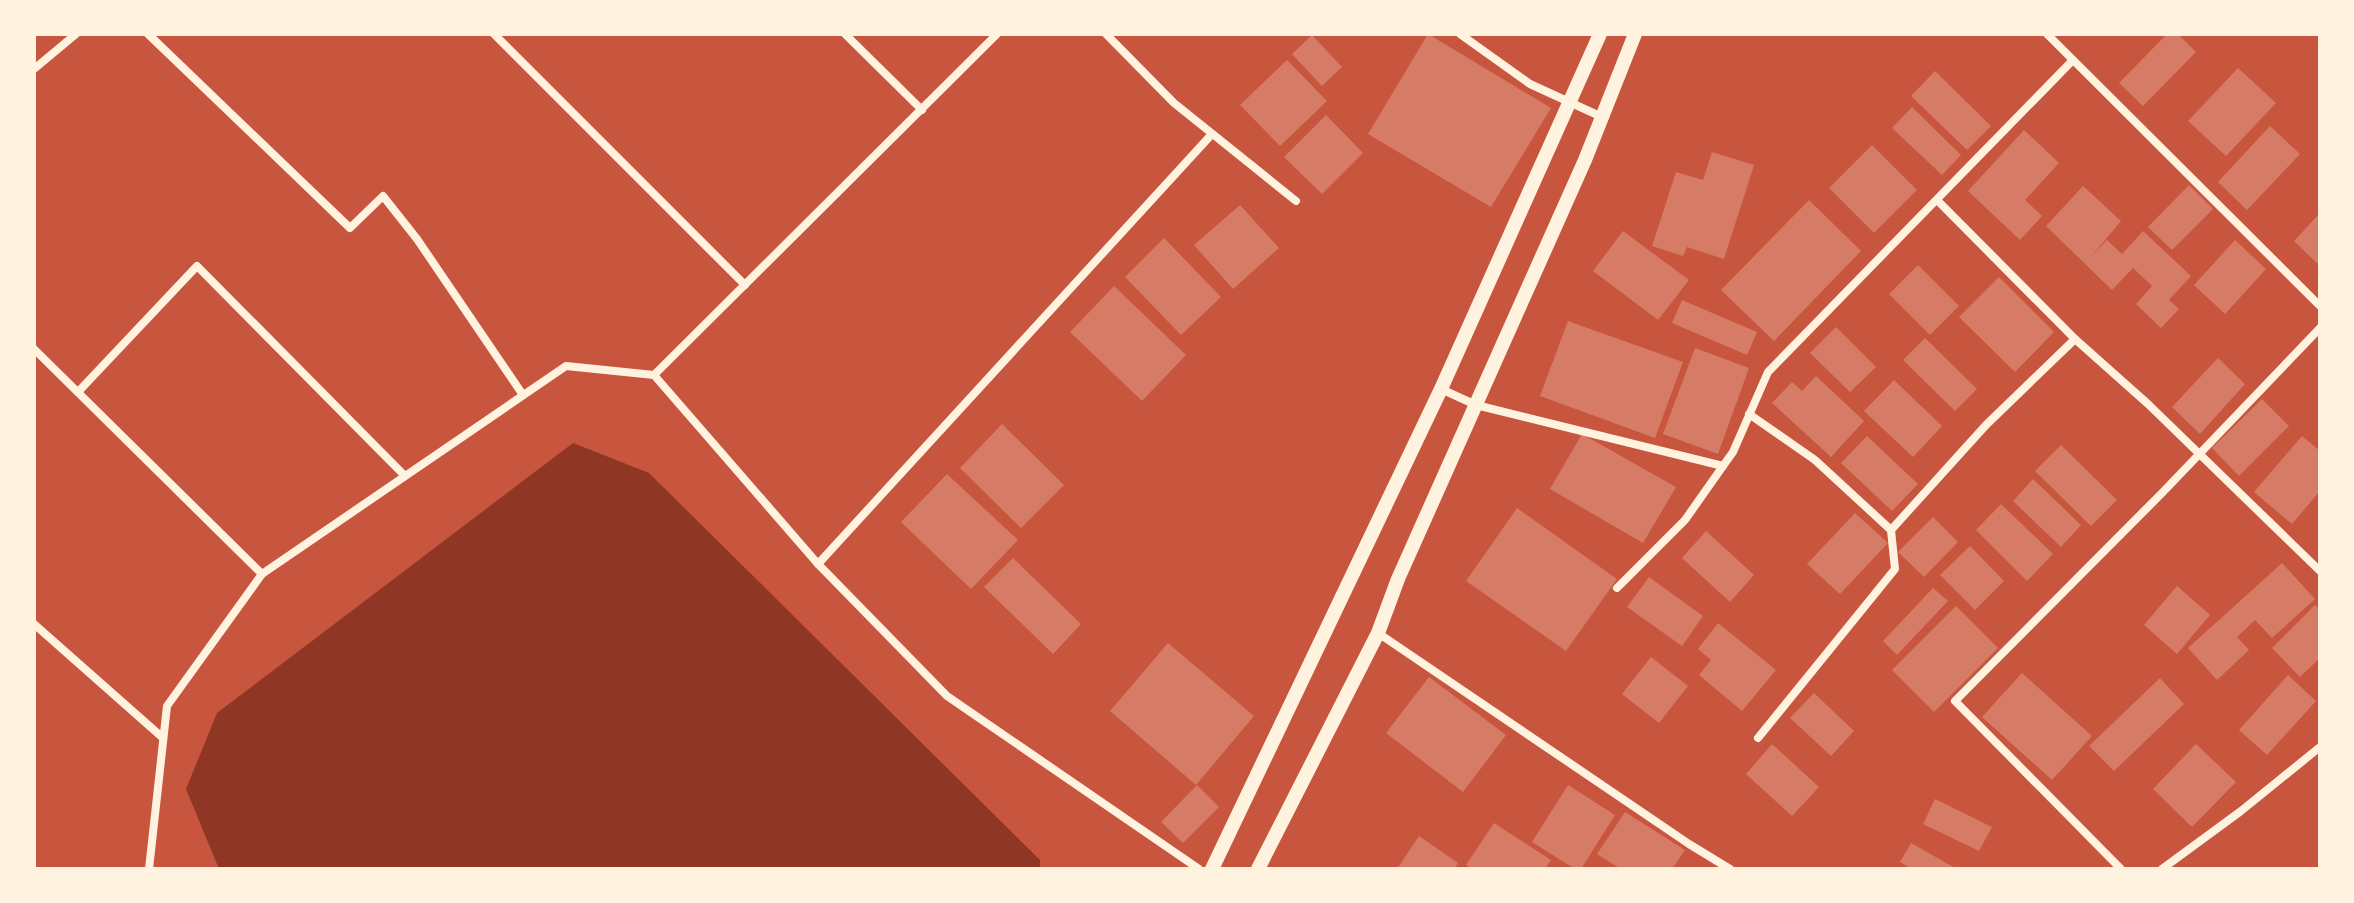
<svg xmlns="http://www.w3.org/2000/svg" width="2354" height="903" viewBox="0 0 2354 903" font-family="'PT Sans Narrow',sans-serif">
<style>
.water{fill:#8f3625}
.building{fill:#d67c66}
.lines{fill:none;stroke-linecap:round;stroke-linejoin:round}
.minor{stroke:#fff3e0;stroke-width:8}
.tertiary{stroke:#fff3e0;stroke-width:14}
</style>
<rect width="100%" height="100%" fill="#c8553d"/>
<polygon class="water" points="573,443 649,473 1040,860 1040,869 219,869 186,789 217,713"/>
<g class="building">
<polygon points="1428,34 1551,108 1491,207 1368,134"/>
<polygon points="2167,34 2178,34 2196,52 2143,106 2119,83"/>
<polygon points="1312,35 1342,67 1322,86 1292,54"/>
<polygon points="1287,60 1327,101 1280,146 1240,105"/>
<polygon points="2238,68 2276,103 2226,156 2188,121"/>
<polygon points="1935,71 1991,126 1967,150 1911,96"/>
<polygon points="1912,107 1961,155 1942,175 1892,128"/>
<polygon points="1326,115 1363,153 1322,194 1284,157"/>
<polygon points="2270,126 2300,154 2247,210 2218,182"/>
<polygon points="2024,130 2059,163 2025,200 2042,216 2020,240 1968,191"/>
<polygon points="1872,145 1917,190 1874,233 1829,188"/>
<polygon points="1712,152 1754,165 1724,259 1687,247 1683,256 1652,246 1676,172 1703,180"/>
<polygon points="2189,185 2213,209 2172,250 2148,227"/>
<polygon points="2083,186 2121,221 2090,258 2107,240 2122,254 2143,231 2191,276 2169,300 2179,309 2161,328 2136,304 2152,286 2133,268 2112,290 2046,226"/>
<polygon points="1809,200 1861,251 1774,341 1721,290"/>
<polygon points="1240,205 1279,248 1233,289 1194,245"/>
<polygon points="2320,213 2320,266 2294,241"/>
<polygon points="1623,231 1689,280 1658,320 1593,271"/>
<polygon points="1164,238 1221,297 1181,335 1125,277"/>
<polygon points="2235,240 2266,269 2225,314 2194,285"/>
<polygon points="1918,265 1959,306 1930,335 1889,294"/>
<polygon points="1999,277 2054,332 2015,372 1959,317"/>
<polygon points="1114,286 1186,355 1142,401 1070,332"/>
<polygon points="1682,300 1757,332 1747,355 1672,323"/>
<polygon points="1568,321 1683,362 1655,438 1540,396"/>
<polygon points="1836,327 1876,367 1850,392 1810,353"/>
<polygon points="1925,338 1977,389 1955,411 1903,360"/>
<polygon points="1695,348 1749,368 1718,454 1663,434"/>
<polygon points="2218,358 2245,384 2200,434 2172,407"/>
<polygon points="1816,376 1864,421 1831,457 1772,403 1792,382 1802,391"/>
<polygon points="1894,380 1942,426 1913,457 1864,411"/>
<polygon points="2262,399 2289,426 2239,476 2212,448"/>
<polygon points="1002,424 1064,485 1021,528 960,468"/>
<polygon points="1582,434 1676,487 1643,543 1550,489"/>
<polygon points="1867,436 1918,484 1892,511 1841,463"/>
<polygon points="2302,436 2320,451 2320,491 2292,524 2254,492"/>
<polygon points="2061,445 2117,500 2091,526 2035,471"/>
<polygon points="947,474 1018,540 971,589 901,522"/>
<polygon points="2033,479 2081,525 2061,547 2013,501"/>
<polygon points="2001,504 2053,554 2027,581 1976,530"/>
<polygon points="1517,508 1617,579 1566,651 1466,581"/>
<polygon points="1855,513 1888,543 1840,594 1807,564"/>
<polygon points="1933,517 1958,542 1924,577 1898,552"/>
<polygon points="1706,531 1754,575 1730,602 1682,558"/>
<polygon points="1970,546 2004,581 1975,610 1940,575"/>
<polygon points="1013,558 1081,624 1053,654 984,587"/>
<polygon points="2282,563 2315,599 2272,638 2255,620 2237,637 2249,650 2217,680 2188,648"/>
<polygon points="1649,577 1703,616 1682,646 1627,607"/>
<polygon points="2177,586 2210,615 2177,654 2144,625"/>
<polygon points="1933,588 1948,601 1897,655 1883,641"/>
<polygon points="2315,605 2320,610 2320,658 2300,677 2272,648"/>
<polygon points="1956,606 1998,648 1934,712 1892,670"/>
<polygon points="1718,623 1776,670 1742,711 1699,675 1711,660 1698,649"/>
<polygon points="1168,643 1254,716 1196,785 1110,711"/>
<polygon points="1651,657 1688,686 1659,723 1622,694"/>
<polygon points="2022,673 2092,736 2052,780 1982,717"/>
<polygon points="2288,675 2316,701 2267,755 2239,730"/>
<polygon points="1429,677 1506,735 1463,792 1386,733"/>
<polygon points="2160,678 2184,704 2114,771 2089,746"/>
<polygon points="1814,693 1854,731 1831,756 1790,718"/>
<polygon points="1772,744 1819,787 1792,816 1746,774"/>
<polygon points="2196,744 2236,782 2192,827 2153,789"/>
<polygon points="1197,785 1219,807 1183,843 1161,822"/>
<polygon points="1568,785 1615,815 1581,869 1575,869 1532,842"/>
<polygon points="1935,799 1992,827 1979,851 1923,824"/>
<polygon points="1625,812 1685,850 1672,869 1621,869 1597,854"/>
<polygon points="1494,823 1551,860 1545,869 1472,869 1466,865"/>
<polygon points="1419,836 1458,863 1454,869 1397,869"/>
<polygon points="1911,843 1957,869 1912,869 1900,862"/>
</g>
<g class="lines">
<g class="minor">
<polyline points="148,34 350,228 383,196 417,239 523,395"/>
<polyline points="494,34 745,285"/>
<polyline points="845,34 922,110"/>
<polyline points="1106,34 1174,103 1296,201"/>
<polyline points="1460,34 1530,84 1602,117"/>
<polyline points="2047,34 2320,306"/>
<polyline points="34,69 76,34"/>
<polyline points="1937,200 2075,339 2148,404 2320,571"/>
<polyline points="34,349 262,574"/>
<polyline points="654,375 997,34"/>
<polyline points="1441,389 1476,405 1723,466"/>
<polyline points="78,392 197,266 405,476"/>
<polyline points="1749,414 1815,460 1891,530 1895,569 1758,738"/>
<polyline points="1891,530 1986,425 2075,339"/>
<polyline points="818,564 1212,134"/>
<polyline points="1617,588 1685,520 1723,466 1733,452 1768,372 2073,60"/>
<polyline points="34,624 163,738"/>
<polyline points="1378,633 1689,844 1730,869"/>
<polyline points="149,869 167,706 262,574 566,366 654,375 818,564 947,696 1199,869"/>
<polyline points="2121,869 1955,701 2162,493 2320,328"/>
<polyline points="2162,869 2241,811 2320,747"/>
</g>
<g class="tertiary">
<polyline points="1212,869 1441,389 1600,34"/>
<polyline points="1258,869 1378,633 1398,579 1585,160 1635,34"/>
</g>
</g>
<rect width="2354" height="903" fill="none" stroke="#fff3e0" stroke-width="72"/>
</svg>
